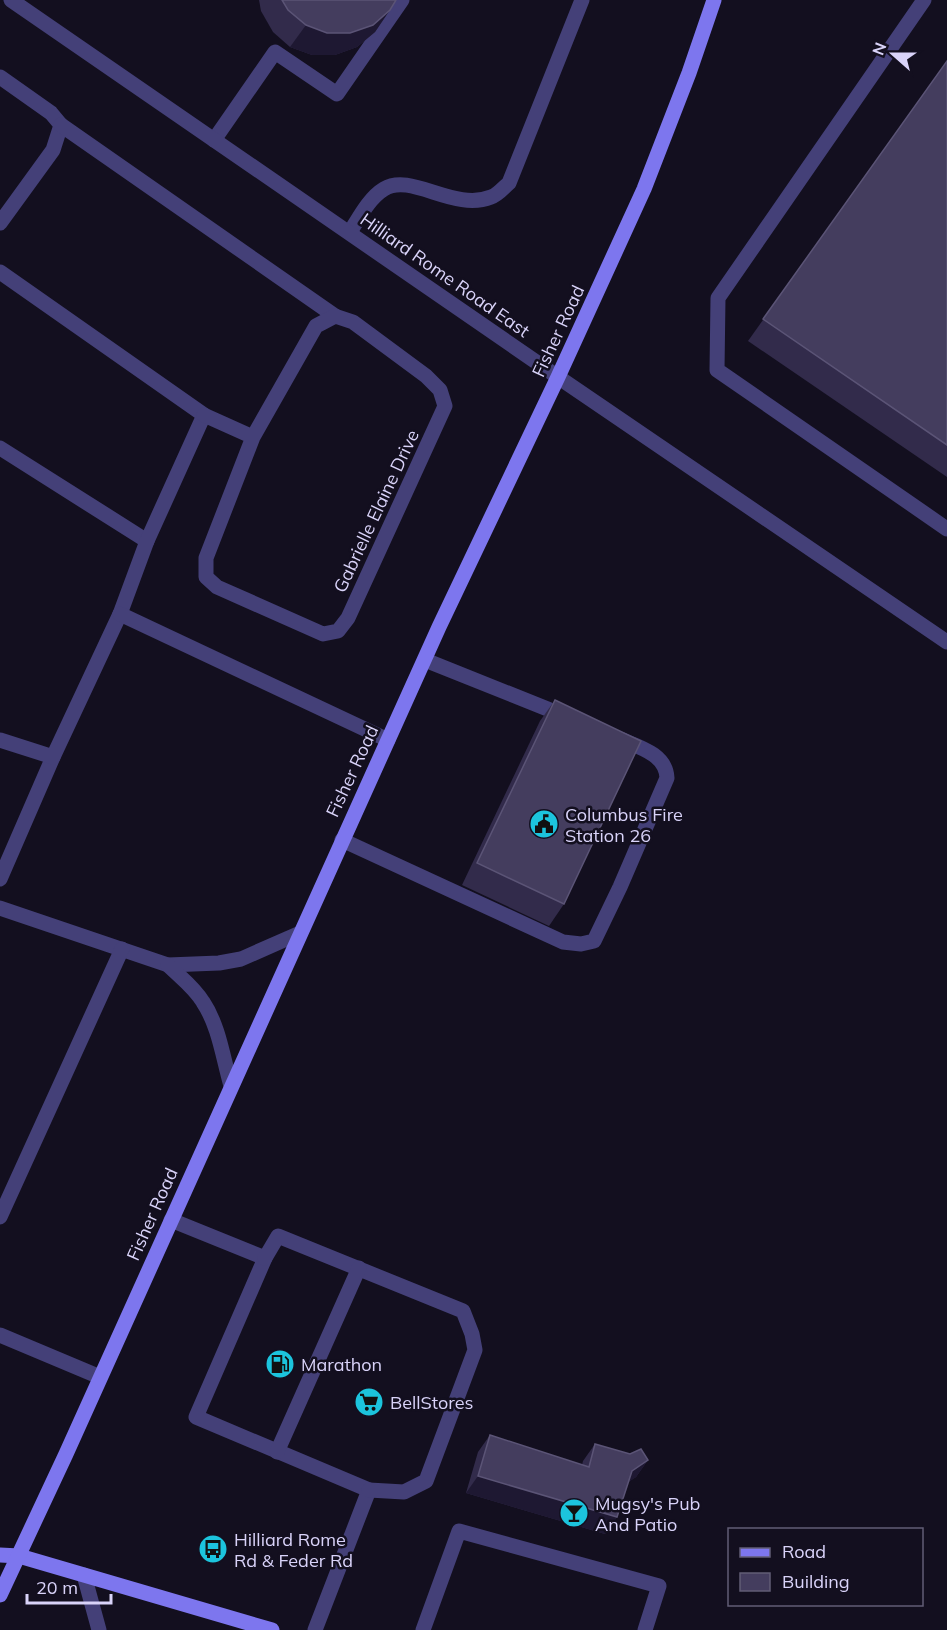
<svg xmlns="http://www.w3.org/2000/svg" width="947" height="1630" viewBox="0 0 947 1630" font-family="Mulish,sans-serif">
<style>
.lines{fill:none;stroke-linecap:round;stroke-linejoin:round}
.lane{stroke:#444078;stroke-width:15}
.street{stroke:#444078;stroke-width:15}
.secondary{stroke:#7d76ee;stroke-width:15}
.wall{fill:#322b4b}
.shaded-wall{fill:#1e1832}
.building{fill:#443d5e;stroke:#5b5476;stroke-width:1.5}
.labels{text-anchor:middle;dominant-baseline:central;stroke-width:5;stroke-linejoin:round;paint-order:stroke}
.street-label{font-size:18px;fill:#d9d3f9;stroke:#130f1f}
.poi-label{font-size:18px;fill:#d9d3f9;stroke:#130f1f;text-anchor:start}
</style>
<rect width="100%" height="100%" fill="#130f1f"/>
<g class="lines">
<g class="lane">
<polyline points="924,0 718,298 717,370 947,529"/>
<polyline points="0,77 51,113 61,125 53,150 0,223"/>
<polyline points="61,125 335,316"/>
<polyline points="214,140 275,52 337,94 402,0"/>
<path d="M 350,232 C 359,218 369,198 384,189 C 411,172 454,212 491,197 C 498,195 504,187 509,183 L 582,0"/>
<polyline points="0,448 147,541"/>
<polyline points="425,660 565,716"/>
<path d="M 342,840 L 563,942 L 581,944 L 594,941 L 620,887 L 667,778 C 666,754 639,747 620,739"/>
<polyline points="0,879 53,757"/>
<polyline points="0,908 168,965 219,963 241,959 300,933"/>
<path d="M 168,965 C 180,977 194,987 203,1002 C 219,1026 223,1058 231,1086"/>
<polyline points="0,1217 122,949"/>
<polyline points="171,1220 265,1258 196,1417 369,1490 315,1630"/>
<polyline points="265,1258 278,1236 463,1311 472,1334 475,1350 426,1481 404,1492 369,1490"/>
<polyline points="0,1335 100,1377"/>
<polyline points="277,1452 359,1268"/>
<polyline points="84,1575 99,1630"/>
<polyline points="423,1630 459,1531 659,1586 645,1630"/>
</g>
<g class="street">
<polyline points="11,0 558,377 947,642"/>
<polyline points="0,272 204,415 147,541 120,614 53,757 0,740"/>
<polyline points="204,415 253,437 316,326 335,316 353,322 426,376 440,390 445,406 348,618 338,631 323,634 217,587 206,577 206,558 253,437"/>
<polyline points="120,614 388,740"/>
</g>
<g class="secondary">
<polyline points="0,1555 19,1556 272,1630"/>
<polyline points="0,1595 66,1454 439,627 558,377 644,189 689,73 714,0"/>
</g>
</g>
<g class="wall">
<polygon points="259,0 396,0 375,32 357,47 335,55 312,55 290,47 273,32 261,11"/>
<polygon points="947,61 947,477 748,341"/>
<polygon points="555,700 564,904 549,926 462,885 540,721"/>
<polygon points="490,1435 582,1465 583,1461 595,1444 648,1460 636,1477 628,1482 617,1517 605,1534 466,1493 478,1452"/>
</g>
<g class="shaded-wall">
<polygon points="390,10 375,32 357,47 335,55 312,55 290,47 306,25"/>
<polygon points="648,1460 636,1477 620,1488 632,1471"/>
<polygon points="478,1476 617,1517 605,1534 466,1493"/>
</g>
<g class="building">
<polygon points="282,0 396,0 390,10 373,25 350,33 327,33 306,25 288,10"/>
<polygon points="947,61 947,445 763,319"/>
<polygon points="555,700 641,741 564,904 477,863"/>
<polygon points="490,1435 589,1467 595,1444 630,1454 641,1449 648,1460 632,1471 617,1517 478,1476"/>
</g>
<defs>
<g id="civic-disc" transform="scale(1.5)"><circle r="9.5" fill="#1cc4dd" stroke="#130f1f"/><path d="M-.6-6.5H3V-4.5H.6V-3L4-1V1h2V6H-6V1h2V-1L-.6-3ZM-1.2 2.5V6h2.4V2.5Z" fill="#111"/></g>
<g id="fuel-disc" transform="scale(1.5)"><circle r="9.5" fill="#1cc4dd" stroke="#130f1f"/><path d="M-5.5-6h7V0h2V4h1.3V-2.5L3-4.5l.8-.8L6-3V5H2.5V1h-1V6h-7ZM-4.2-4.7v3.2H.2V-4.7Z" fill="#111"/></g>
<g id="supermarket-disc" transform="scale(1.5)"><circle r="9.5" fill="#1cc4dd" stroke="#130f1f"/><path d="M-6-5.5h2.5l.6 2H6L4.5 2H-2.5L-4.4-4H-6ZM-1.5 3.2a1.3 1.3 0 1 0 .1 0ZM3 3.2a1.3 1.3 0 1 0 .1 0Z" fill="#111"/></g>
<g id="bar-disc" transform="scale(1.5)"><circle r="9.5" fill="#1cc4dd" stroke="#130f1f"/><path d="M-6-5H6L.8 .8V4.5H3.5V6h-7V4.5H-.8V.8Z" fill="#111"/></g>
<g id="bus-disc" transform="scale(1.5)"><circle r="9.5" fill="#1cc4dd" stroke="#130f1f"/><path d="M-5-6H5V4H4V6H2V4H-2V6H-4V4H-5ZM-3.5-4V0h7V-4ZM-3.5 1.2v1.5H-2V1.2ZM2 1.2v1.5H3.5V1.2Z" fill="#111"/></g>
</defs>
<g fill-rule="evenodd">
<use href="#civic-disc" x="544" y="824"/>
<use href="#fuel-disc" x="280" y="1364"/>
<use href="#supermarket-disc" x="369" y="1402"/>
<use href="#bar-disc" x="574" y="1513"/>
<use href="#bus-disc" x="213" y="1549"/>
</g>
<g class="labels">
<g class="street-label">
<text transform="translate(445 275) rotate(35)">Hilliard Rome Road East</text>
<text transform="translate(558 331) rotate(-65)">Fisher Road</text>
<text transform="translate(376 511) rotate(-65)">Gabrielle Elaine Drive</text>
<text transform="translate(352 771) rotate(-65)">Fisher Road</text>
<text transform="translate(152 1214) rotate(-66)">Fisher Road</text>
</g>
<g class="poi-label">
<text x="565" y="814">Columbus Fire<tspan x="565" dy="21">Station 26</tspan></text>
<text x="301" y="1364">Marathon</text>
<text x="390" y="1402">BellStores</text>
<text x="595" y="1503">Mugsy's Pub<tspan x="595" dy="21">And Patio</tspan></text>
<text x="234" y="1539">Hilliard Rome<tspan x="234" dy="21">Rd &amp; Feder Rd</tspan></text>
</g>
</g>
<rect x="728" y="1528" width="195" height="78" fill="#130f1f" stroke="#625d76" stroke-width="1.5"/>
<rect x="740" y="1548" width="30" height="9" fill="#7d76ee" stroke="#625d76" stroke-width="1.5"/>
<text x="782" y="1558" font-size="18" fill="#d9d3f9">Road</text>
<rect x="740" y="1573" width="30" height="18" fill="#443d5e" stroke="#625d76" stroke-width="1.5"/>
<text x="782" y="1588" font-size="18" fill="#d9d3f9">Building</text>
<g transform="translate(893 54) rotate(291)" stroke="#130f1f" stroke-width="4.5" paint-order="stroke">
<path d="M0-4.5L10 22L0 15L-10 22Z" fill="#d9d3f9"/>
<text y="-9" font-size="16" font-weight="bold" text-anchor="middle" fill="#d9d3f9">N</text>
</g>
<path d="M27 1594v9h84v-9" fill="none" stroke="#d9d3f9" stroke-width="3"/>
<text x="36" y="1594" font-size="18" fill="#d9d3f9" stroke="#130f1f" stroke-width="4.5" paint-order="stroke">20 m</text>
</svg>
